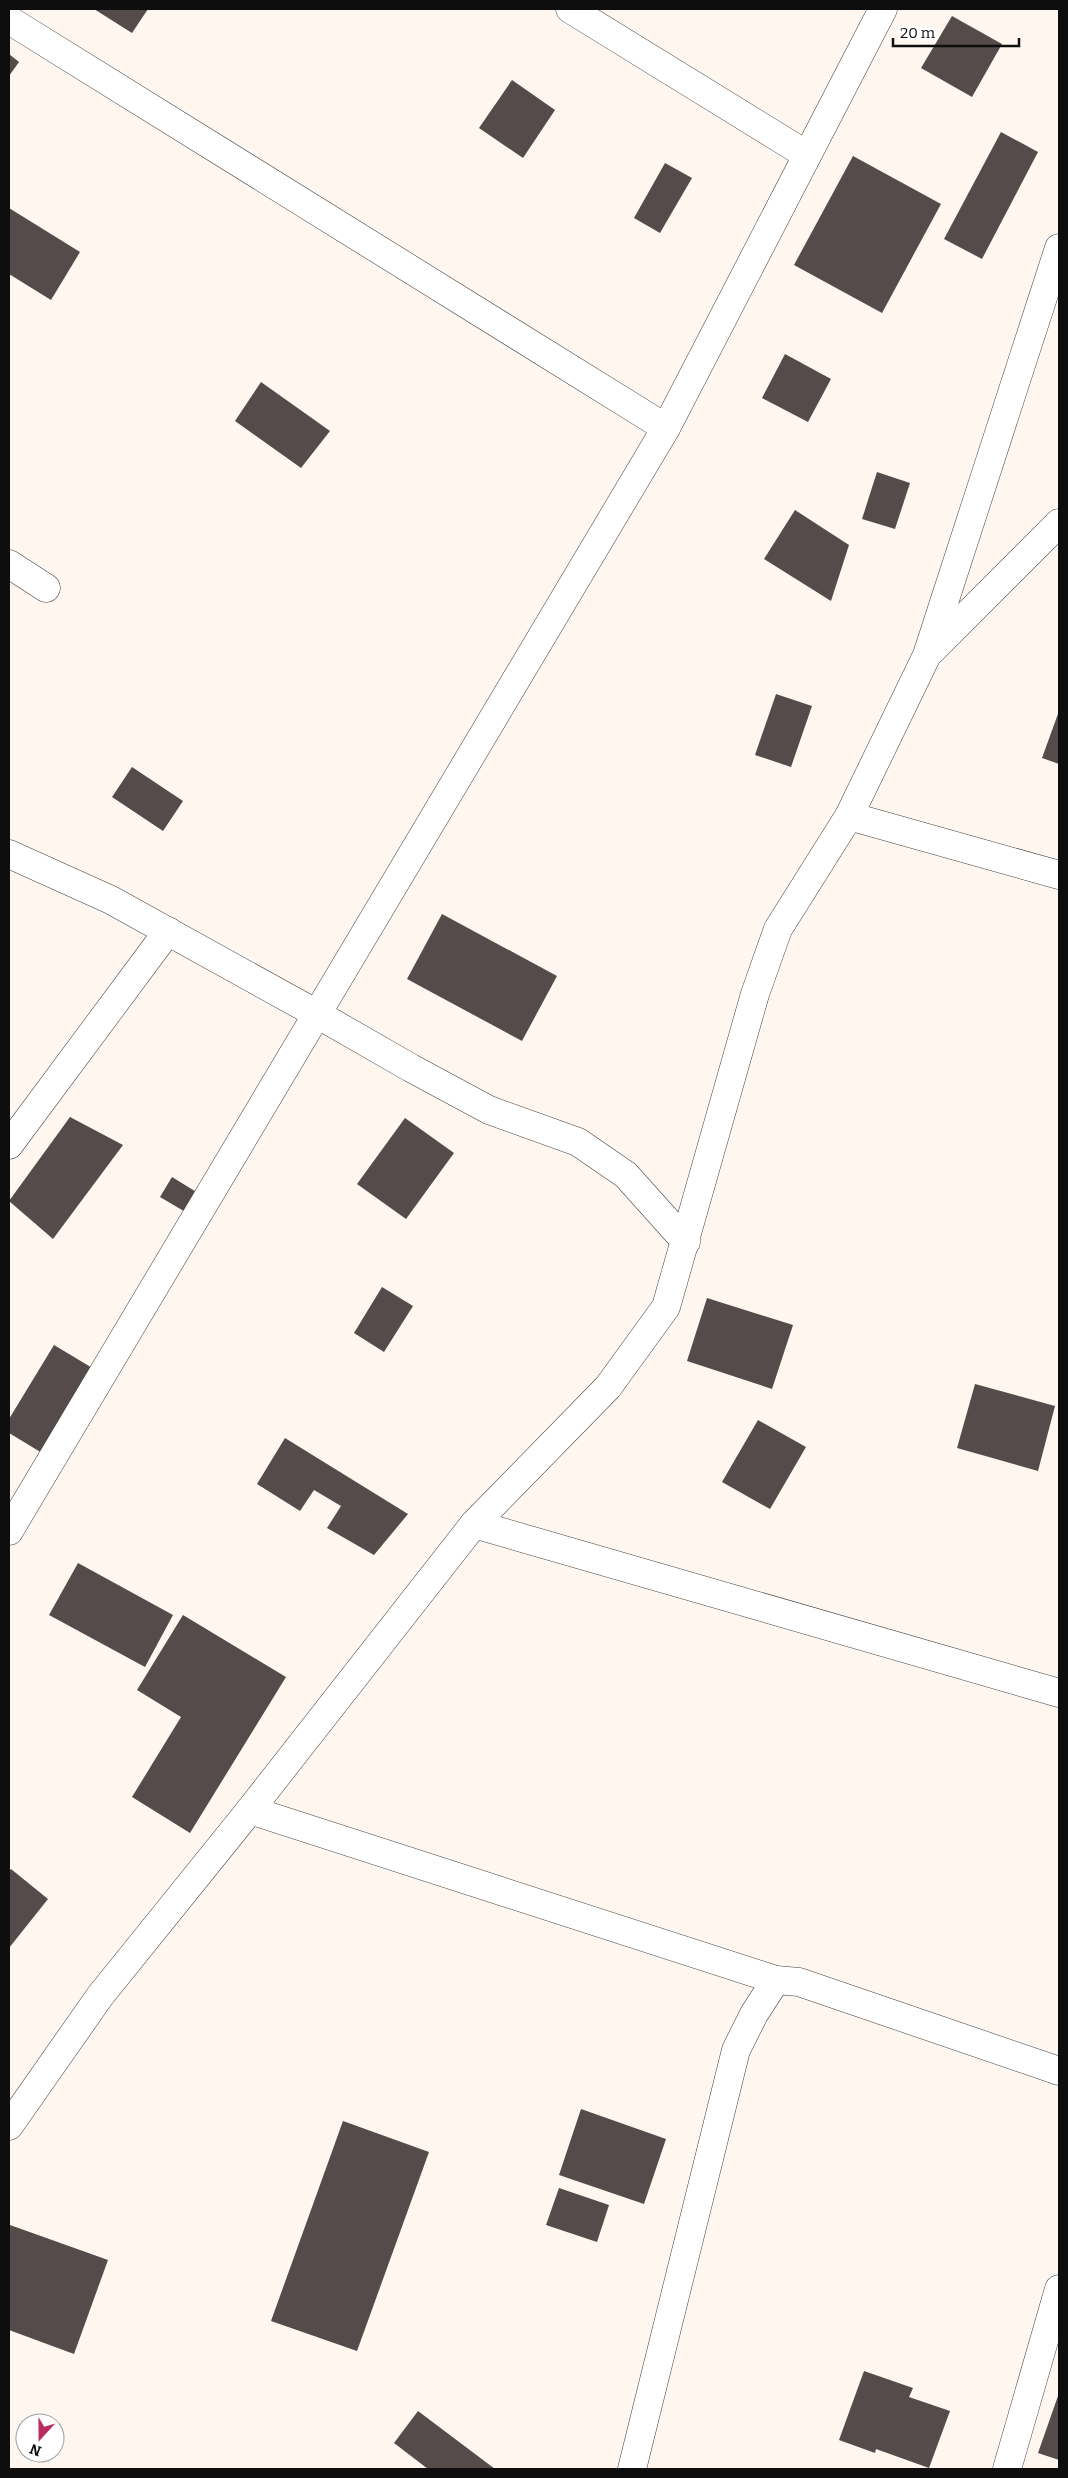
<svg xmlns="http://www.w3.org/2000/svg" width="1068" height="2478" viewBox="0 0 1068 2478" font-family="Bitter,serif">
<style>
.building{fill:#564b4b}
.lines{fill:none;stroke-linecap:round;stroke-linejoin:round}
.minor-casing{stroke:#414141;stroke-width:29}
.minor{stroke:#fff;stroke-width:28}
</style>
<rect width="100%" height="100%" fill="#fef6ef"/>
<g class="building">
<polygon points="94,9 148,9 132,33"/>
<polygon points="952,16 1002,44 972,97 921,68"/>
<polygon points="9,54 19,62 9,76"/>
<polygon points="512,80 555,110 523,158 479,128"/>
<polygon points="1001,132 1038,152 982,259 944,239"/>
<polygon points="853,156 941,204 882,313 794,265"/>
<polygon points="665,163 692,178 660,233 634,218"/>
<polygon points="9,208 80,252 51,300 9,274"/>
<polygon points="785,354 831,379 808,422 762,398"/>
<polygon points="261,382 330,431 301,468 235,421"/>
<polygon points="877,472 910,483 895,529 862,519"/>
<polygon points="795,510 849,545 831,601 764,559"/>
<polygon points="776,694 812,706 791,767 755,755"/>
<polygon points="1059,711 1059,764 1042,758"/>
<polygon points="132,767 183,801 163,831 112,797"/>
<polygon points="442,914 557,976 522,1041 407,979"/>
<polygon points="70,1117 123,1145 53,1239 9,1201"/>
<polygon points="405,1118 454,1153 406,1219 357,1184"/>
<polygon points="172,1177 211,1201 199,1220 160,1197"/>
<polygon points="382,1287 413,1306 384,1352 354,1333"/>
<polygon points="707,1298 793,1325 772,1389 687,1361"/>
<polygon points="54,1345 104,1375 52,1459 9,1433 9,1419"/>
<polygon points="975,1384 1055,1406 1038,1471 957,1448"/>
<polygon points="758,1420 806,1447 770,1509 722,1482"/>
<polygon points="285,1438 408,1514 374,1555 327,1528 341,1506 314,1490 300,1511 257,1484"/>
<polygon points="78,1563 173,1615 145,1667 49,1615"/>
<polygon points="183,1615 286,1677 190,1833 132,1797 181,1717 137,1690"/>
<polygon points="11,1869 48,1899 9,1948 9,1871"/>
<polygon points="581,2109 666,2139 644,2204 559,2175"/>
<polygon points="343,2121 429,2152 357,2351 271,2321"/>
<polygon points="559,2188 609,2205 597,2242 546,2225"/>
<polygon points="10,2225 108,2260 74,2354 9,2330"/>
<polygon points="864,2371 913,2388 909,2397 950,2411 929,2468 876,2449 875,2453 839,2440"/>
<polygon points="1059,2393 1059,2460 1038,2453"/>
<polygon points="418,2411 495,2469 428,2469 394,2443"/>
</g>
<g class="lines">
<g class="minor-casing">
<g id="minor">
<polyline points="570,9 807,155"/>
<polyline points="9,20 666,428"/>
<polyline points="9,564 46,588"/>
<polyline points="931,651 1059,523"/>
<polyline points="849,816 1059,875"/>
<polyline points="9,854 111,900 317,1014 411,1068 489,1110 578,1142 626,1175 686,1242"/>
<polyline points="9,1145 168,931"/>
<polyline points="474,1524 1059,1693"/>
<polyline points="9,1531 666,428 883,9"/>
<polyline points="250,1810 776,1980"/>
<polyline points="9,2126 100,1996 250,1810 474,1524 608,1387 666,1307 755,994 778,929 849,816 927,655 1059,248"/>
<polyline points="632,2469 736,2050 754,2014 776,1980 799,1982 1059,2071"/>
<polyline points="1007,2469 1059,2289"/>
</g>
</g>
<use href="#minor" class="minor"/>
</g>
<rect width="1068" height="2478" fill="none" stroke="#0e0e0e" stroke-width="20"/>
<g transform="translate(40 2438) rotate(201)"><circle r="24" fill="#ffffff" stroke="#9f9f9f"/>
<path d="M0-4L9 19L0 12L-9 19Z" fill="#b72d5f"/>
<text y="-8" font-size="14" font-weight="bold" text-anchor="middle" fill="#0e0e0e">N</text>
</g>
<path d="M893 38v8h126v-8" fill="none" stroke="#0e0e0e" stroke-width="2.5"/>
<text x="900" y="38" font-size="15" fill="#0e0e0e" stroke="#ffffff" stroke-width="4" paint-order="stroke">20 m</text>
</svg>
